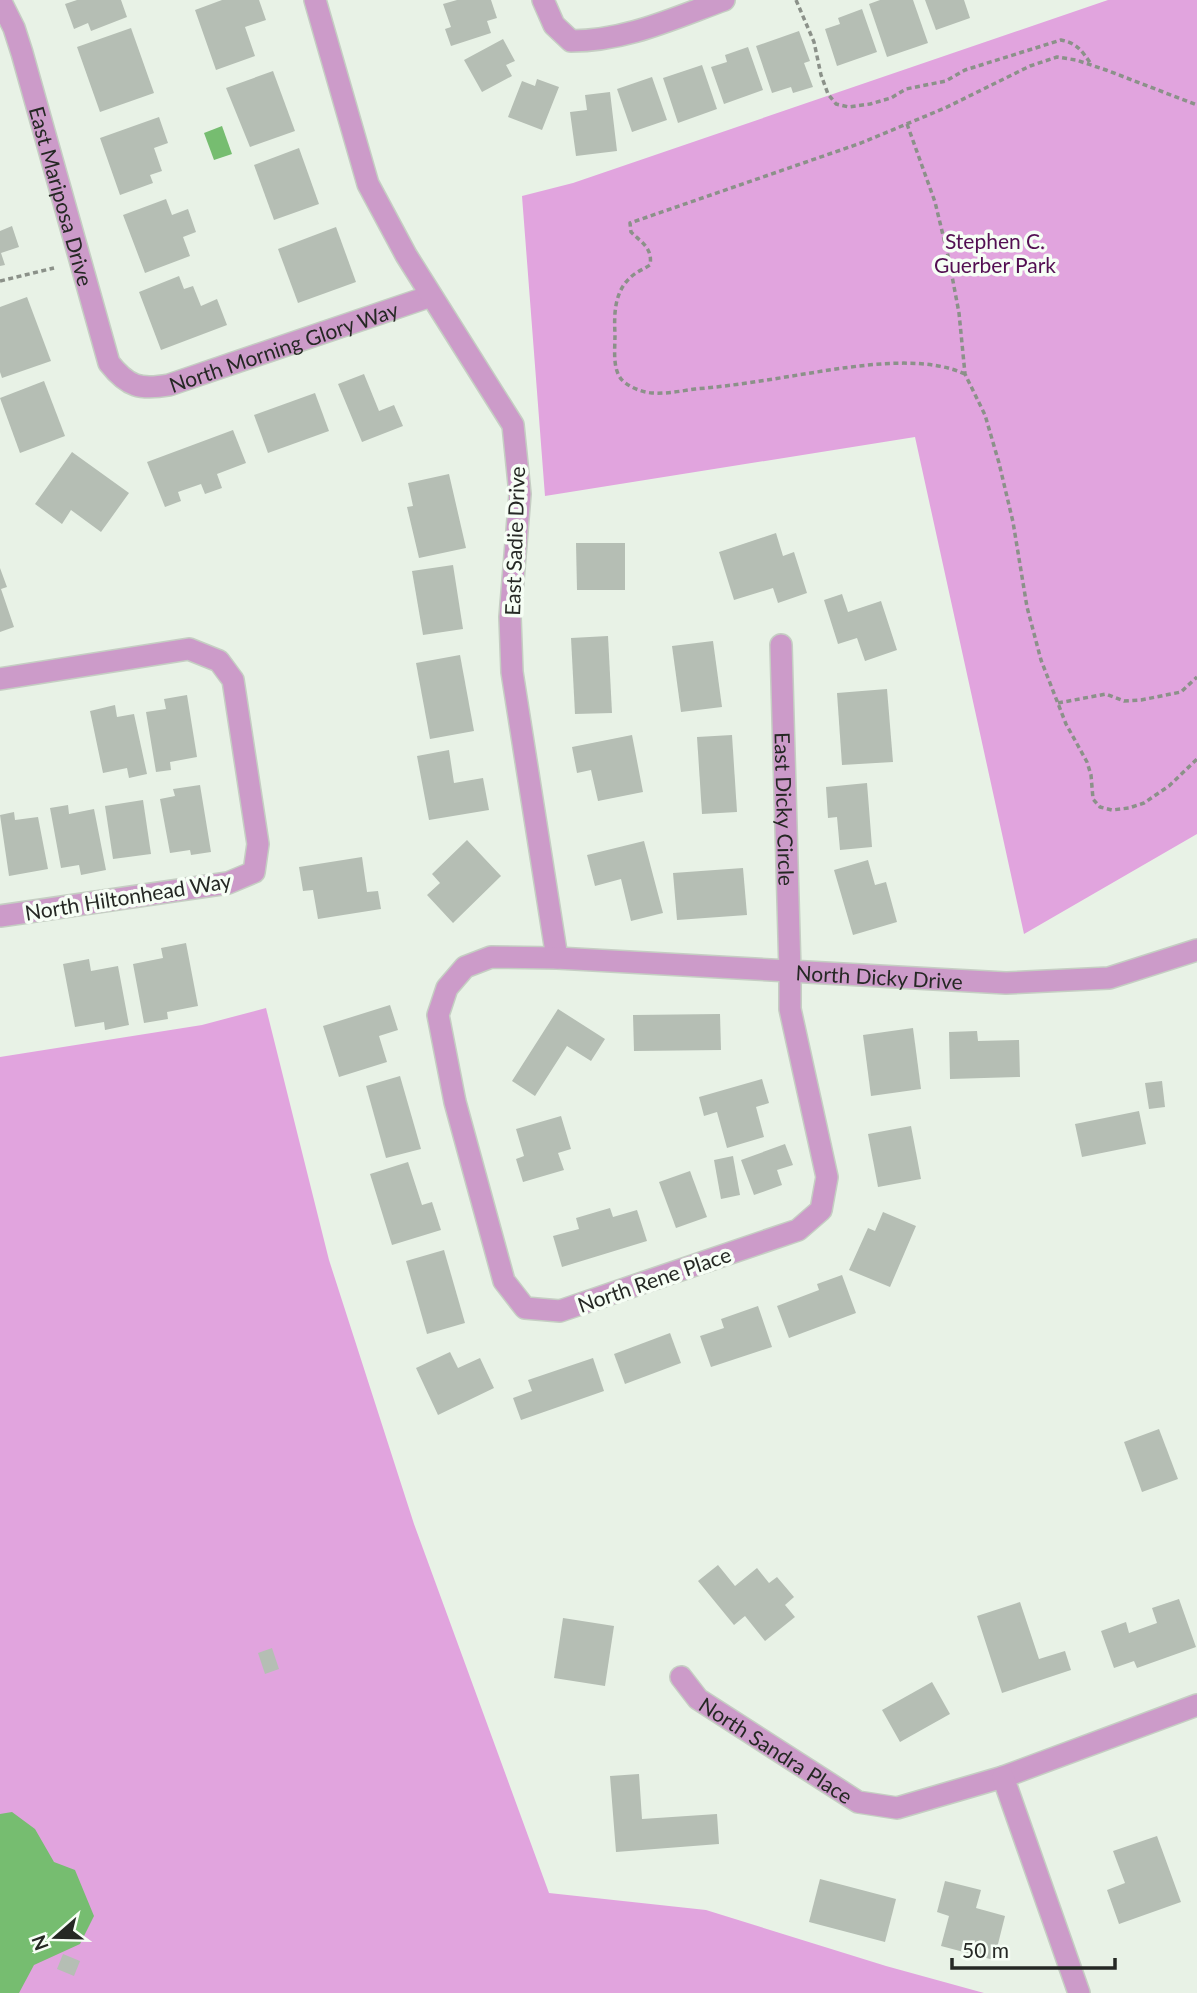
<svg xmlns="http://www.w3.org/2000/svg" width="1197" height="1993" viewBox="0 0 1197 1993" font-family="Lato,sans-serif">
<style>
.green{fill:#e1a4de}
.water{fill:#76bd70}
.building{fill:#b5beb4}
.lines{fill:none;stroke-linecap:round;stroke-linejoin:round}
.minor-casing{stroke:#c5cec3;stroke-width:24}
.path{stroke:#8b9189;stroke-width:3.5;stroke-dasharray:5 3.5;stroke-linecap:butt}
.minor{stroke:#cc9bc9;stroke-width:21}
.labels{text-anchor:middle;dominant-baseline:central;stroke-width:7;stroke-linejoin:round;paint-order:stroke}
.street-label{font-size:21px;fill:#252824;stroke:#f6fef5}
.park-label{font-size:21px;fill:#530f52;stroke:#f6fef5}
</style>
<rect width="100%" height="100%" fill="#e8f2e6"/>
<g class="green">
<polygon points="1108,0 1197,0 1197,834 1024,934 915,437 545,496 522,196 573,183"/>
<polygon points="266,1008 329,1260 414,1524 549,1893 706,1910 886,1966 984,1993 0,1993 0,1057 202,1025"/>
</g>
<g class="water">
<polygon points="222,126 232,154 214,160 204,133"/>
<polygon points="12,1812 35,1829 54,1862 75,1870 94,1916 80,1944 34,1965 19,1993 0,1993 0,1814"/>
</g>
<g class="building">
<polygon points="77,0 121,0 127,17 91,31 88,23 74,29 65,4"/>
<polygon points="222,0 259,0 266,20 245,27 255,56 216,70 195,10"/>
<polygon points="457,0 491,0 497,18 487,21 491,33 451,46 445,29 451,27 443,4"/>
<polygon points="880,0 913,0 928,43 887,57 869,4"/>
<polygon points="925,0 964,0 970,18 936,30"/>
<polygon points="862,9 877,52 837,66 825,29 840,24 838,18"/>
<polygon points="131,28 154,93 100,112 77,47"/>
<polygon points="799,31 810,61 804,63 813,87 793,93 791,87 772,93 756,46"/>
<polygon points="503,39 515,61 506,65 512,76 482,92 464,60"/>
<polygon points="748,47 763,90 724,104 711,67 727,62 725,55"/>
<polygon points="702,65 717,109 678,123 663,78"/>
<polygon points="273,71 295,131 250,147 226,88"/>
<polygon points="652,77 667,120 632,132 617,89"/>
<polygon points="537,79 559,87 542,130 508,117 522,81 535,86"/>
<polygon points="610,92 617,151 576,156 570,112 587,110 585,95"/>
<polygon points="159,117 168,143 154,148 162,171 150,175 153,183 120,195 100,138"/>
<polygon points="299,148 319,204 274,220 254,165"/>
<polygon points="166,199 172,215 188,209 196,232 183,237 190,256 145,273 123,215"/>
<polygon points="12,226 19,247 1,253 5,265 0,266 0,231"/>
<polygon points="336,227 356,282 298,303 278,249"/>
<polygon points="179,276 184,289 193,286 201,306 217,299 227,325 161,350 139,292"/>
<polygon points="27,297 51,361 2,378 0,372 0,307"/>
<polygon points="364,374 379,411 394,405 403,426 362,442 338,384"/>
<polygon points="44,381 65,436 20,453 0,398"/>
<polygon points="315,393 329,431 268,453 254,415"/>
<polygon points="233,430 246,463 217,474 222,488 205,494 201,484 178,492 181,501 165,507 147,462"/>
<polygon points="72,452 129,493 101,532 71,510 62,524 35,504"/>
<polygon points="449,474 466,548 419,558 407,507 413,506 408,483"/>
<polygon points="776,533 783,556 794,552 807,593 778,603 773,588 734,600 719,552"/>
<polygon points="576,543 625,543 625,590 577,590"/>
<polygon points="453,565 463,629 423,635 412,571"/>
<polygon points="0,568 7,587 1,589 14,627 0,632"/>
<polygon points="842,594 848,612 881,601 897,650 865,661 857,638 838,644 824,600"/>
<polygon points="608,636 612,713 575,714 571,638"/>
<polygon points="713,641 722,707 681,712 672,646"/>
<polygon points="460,655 474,731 430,739 416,663"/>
<polygon points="887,689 893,762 842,765 837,693"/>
<polygon points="187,695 197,757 170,762 171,770 156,772 146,712 166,709 164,699"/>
<polygon points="115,705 117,717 134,714 147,774 129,778 127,768 103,773 90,711"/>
<polygon points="632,735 643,792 598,801 591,770 577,773 572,747"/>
<polygon points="732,735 737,812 702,814 697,737"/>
<polygon points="449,750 454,783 483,778 489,810 429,820 417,756"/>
<polygon points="867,783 872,847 840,850 837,817 828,818 826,787"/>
<polygon points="200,785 211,852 191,855 190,850 170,853 160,799 175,796 173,789"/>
<polygon points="143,800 151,854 113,859 105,806"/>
<polygon points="68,805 69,814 94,809 106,870 81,875 79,865 61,868 50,808"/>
<polygon points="14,812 15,820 38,817 48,869 9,876 0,815"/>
<polygon points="467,840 501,876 453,923 427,895 440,883 432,874"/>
<polygon points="644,841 663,913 631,921 621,879 595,886 587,855"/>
<polygon points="362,857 367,892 378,891 381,909 318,919 313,890 303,891 299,867"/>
<polygon points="868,860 875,885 886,882 897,922 853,935 834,870"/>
<polygon points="743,868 747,915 677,920 673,873"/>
<polygon points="186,943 198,1006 167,1012 168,1019 144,1023 133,964 163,958 161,948"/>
<polygon points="89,959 91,971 118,966 129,1025 105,1030 104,1022 75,1027 63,964"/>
<polygon points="390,1005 398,1030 379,1036 387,1062 339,1077 323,1026"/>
<polygon points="558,1009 605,1039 591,1061 567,1046 535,1096 512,1081"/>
<polygon points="720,1014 721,1050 634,1051 633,1015"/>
<polygon points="913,1028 921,1089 871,1096 863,1035"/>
<polygon points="977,1031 978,1041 1019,1040 1020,1077 950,1079 949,1032"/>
<polygon points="400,1076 421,1149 386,1158 366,1086"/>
<polygon points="762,1079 769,1103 756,1107 764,1137 727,1148 717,1112 704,1116 699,1097"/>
<polygon points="1162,1081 1165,1107 1149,1109 1145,1083"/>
<polygon points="1139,1111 1146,1144 1082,1157 1075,1124"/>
<polygon points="561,1116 571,1149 558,1153 564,1170 523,1182 516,1159 524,1156 516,1129"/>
<polygon points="911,1126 921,1179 878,1187 868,1134"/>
<polygon points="785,1144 793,1165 777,1170 782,1185 754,1195 741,1160"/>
<polygon points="733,1156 740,1195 721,1199 714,1160"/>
<polygon points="408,1162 422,1205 432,1202 441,1230 392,1245 370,1174"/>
<polygon points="690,1171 707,1217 676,1228 659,1182"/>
<polygon points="610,1208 613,1217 637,1210 647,1241 562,1267 553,1236 579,1229 576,1218"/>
<polygon points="883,1212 916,1226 890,1287 849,1270 868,1228 875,1231"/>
<polygon points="444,1250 465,1323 427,1334 406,1261"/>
<polygon points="842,1275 856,1313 789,1338 777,1306 819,1290 817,1284"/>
<polygon points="758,1306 772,1347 711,1367 700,1336 724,1328 721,1319"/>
<polygon points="670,1333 681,1363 625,1384 614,1354"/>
<polygon points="450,1352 458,1368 480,1358 494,1388 438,1415 416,1368"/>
<polygon points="593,1358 604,1391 521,1420 513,1398 532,1391 528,1380"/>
<polygon points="1159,1429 1178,1479 1142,1492 1124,1442"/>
<polygon points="718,1565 735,1586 757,1568 769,1583 777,1577 794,1597 785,1605 795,1617 765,1641 745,1616 734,1625 698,1581"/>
<polygon points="1179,1599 1196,1647 1137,1668 1134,1661 1114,1668 1101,1631 1126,1622 1129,1633 1157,1623 1152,1608"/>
<polygon points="1020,1602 1039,1659 1065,1651 1071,1670 1002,1693 977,1616"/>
<polygon points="563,1618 614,1626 605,1686 554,1678"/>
<polygon points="272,1648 279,1669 265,1674 258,1653"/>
<polygon points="932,1682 950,1714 900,1742 882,1710"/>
<polygon points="639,1774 642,1819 717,1814 719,1844 616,1852 610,1776"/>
<polygon points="1157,1836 1181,1902 1119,1924 1107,1890 1125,1883 1113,1851"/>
<polygon points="820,1879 896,1899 885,1942 809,1922"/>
<polygon points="945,1881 981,1890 976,1908 1005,1916 994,1960 941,1946 949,1916 937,1912"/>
<polygon points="63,1954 80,1961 74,1976 57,1969"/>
</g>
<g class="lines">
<g class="minor-casing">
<g id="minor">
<path id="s1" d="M 0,0 L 14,28 L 22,53 L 109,363 C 128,387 140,390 169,385 L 431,296"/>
<polyline points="315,0 368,184 406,255 513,425 520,494 510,617 512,672 557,958"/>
<path d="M 543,0 L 554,25 L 571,41 C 626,41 674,18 724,0"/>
<path id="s2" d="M 781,645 L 790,972 L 790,1009 L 827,1177 L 821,1210 L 798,1230 L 560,1311 L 525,1308 L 504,1281 L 455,1102 L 438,1015 L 447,988 L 465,967 L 491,957 L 557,958 L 1006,983 L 1109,978 L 1197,950"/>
<polyline points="0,679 189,649 219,661 233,680 258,844 254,872 228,883 0,916"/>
<path id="s3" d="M 681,1677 L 698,1699 L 858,1802 L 897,1808 L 1003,1777 L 1197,1705"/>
<polyline points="1003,1777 1079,1993"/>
</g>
</g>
<g class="path">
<path d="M 796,0 L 814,42 L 821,75 L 828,94 L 836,104 L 849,107 L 870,104 L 891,98 L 906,89 L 946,81 L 965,70 L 1061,40 C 1077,43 1082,51 1091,64"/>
<polyline points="907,124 935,202 949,260 959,313 965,374 985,415 999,463 1013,522 1027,607 1041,660 1066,724 1087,762 1091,775 1093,799 1100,807 1112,810 1129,808 1144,803 1169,786 1197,759"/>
<polyline points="0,281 54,268"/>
<path d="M 965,374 C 930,358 881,363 843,368 C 794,375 745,385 695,389 C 681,391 667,394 652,393 C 642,392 631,388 623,381 C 612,371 615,349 615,335 C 614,314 614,291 632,276 C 638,271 644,269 650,265 C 653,248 641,242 631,232 L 630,223 L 861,143 L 945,108 L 1030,66 L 1057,57 L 1076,60 L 1106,70 L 1197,105"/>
<polyline points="1058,703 1106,694 1124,701 1141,700 1181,692 1197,677"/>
</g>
<use href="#minor" class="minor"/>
</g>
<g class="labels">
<g class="street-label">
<text stroke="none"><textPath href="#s1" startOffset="206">East Mariposa Drive</textPath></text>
<text stroke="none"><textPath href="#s1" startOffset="569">North Morning Glory Way</textPath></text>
<text transform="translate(514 541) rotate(-88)">East Sadie Drive</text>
<text stroke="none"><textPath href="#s2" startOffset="164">East Dicky Circle</textPath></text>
<text transform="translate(128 896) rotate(-9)">North Hiltonhead Way</text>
<text stroke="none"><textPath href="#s2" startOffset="1668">North Dicky Drive</textPath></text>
<text transform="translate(654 1279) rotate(-19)">North Rene Place</text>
<text stroke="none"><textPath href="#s3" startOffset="121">North Sandra Place</textPath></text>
</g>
<g class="park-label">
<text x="995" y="240">Stephen C.<tspan x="995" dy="24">Guerber Park</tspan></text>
</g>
</g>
<g transform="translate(56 1937) rotate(250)" stroke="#f6fef5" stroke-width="5" paint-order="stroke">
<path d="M0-5L12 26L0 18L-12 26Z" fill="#252824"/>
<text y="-10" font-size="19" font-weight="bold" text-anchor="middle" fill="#252824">N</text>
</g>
<path d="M952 1958v10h163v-10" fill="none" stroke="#252824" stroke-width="3.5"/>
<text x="962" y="1958" font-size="21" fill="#252824" stroke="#f6fef5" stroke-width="5" paint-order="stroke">50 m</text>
</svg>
